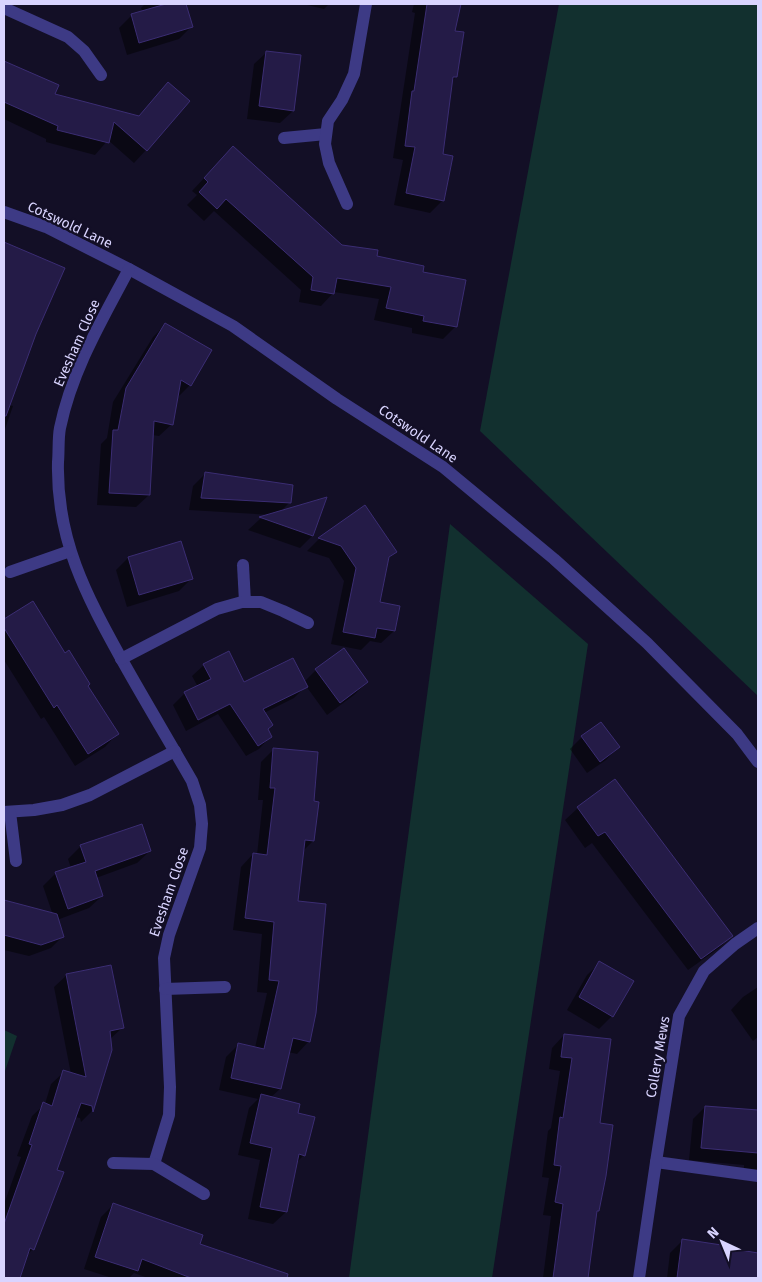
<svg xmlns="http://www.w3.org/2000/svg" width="762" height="1282" viewBox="0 0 762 1282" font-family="'Fira Sans',sans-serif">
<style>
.green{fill:#12302f}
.shadow{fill:#0007}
.building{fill:#241b47;stroke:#3b2d73}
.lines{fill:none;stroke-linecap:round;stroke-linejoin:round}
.minor{stroke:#3d3a85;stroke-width:12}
.labels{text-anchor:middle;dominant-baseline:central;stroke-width:4.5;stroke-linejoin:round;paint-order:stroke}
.street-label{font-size:14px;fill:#d9d4ff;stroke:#130f26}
</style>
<rect width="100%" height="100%" fill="#130f26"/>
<g class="green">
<polygon points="559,4 758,4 758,696 480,431"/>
<polygon points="450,524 588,644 492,1278 349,1278"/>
<polygon points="4,1030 17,1036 4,1074"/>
</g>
<g class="shadow">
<polygon points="145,4 185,4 191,27 179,39 127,55 119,28 132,15 143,12 141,8"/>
<polygon points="303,4 329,4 324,9"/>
<polygon points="414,4 460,4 454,32 456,77 451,82 441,155 443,200 430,213 394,205 403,160 393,158 415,13 412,12"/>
<polygon points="267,52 293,111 280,123 247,119 254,64"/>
<polygon points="4,61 57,86 53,95 138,117 168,83 146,150 134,163 108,140 95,155 46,142 46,139 4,119"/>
<polygon points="221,160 342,246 421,273 456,326 443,339 412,333 412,328 374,320 379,299 334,292 321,306 299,302 301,290 214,211 204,221 187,205 197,195 192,191"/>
<polygon points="6,244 35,334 9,405 13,406 4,432 4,246"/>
<polygon points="166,324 190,385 177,398 172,424 159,436 152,435 149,495 136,507 97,505 101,444 107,438 113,402 153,337"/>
<polygon points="206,473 290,502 279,513 325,499 312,536 300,548 248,530 260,519 271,515 189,510 193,486"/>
<polygon points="365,507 395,552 387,560 379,603 394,631 381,643 370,641 361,650 331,644 344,581 329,558 307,551 319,539"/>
<polygon points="128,558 191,579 179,591 127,607 116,570"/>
<polygon points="32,603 117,734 105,747 75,766 44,717 41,719 4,660 4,620"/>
<polygon points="204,665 244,684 304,682 316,670 367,682 354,695 327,715 306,686 294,698 264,713 267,730 270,737 259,749 246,756 218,714 186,731 173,705 185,693 198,687 192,676"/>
<polygon points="582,737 618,747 606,760 587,773 570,749"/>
<polygon points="274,749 313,802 313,841 303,851 296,902 309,1041 297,1054 288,1052 280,1089 270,1098 297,1114 304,1155 295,1164 286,1212 273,1224 248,1219 260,1160 238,1155 249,1108 258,1099 219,1090 226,1057 239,1044 255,1048 267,993 257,992 262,934 233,930 241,867 253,854 257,855 263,800 258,800 261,762"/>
<polygon points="578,808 731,936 719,948 688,970 592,843 585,848 565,820"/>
<polygon points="81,846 150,851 137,863 96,878 102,896 89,908 57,920 63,936 51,948 29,956 4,950 4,901 53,915 43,886 56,873 71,868 68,859"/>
<polygon points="600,963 612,1016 599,1029 567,1010 587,975"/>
<polygon points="67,975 122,1028 109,1040 111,1050 92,1111 81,1122 80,1118 75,1117 56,1171 63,1173 33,1249 26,1256 18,1278 4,1278 4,1204 21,1157 17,1156 32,1116 45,1104 51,1084 64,1072 71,1074 54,987"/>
<polygon points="758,987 758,1037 753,1041 731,1010 743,997"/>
<polygon points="564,1035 598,1124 598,1210 596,1213 586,1278 543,1278 551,1216 543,1215 549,1178 542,1177 548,1131 551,1128 560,1071 549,1069 552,1048"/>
<polygon points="705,1107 733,1113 758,1115 758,1170 744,1169 744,1165 689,1160 693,1119"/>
<polygon points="113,1205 249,1269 278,1278 148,1278 134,1273 129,1278 112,1278 84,1269 101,1217"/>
<polygon points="683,1240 758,1254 758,1278 667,1278 670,1253"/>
</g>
<g class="building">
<polygon points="166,4 186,4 193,27 139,43 131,14"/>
<polygon points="427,4 461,4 455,31 464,32 457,77 453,77 443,154 453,156 444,201 406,193 415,147 405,146 412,91 414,91"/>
<polygon points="266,51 301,55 294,111 259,106"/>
<polygon points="4,61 59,85 55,94 139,116 168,82 190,101 147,151 114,122 109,143 57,130 58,126 4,102"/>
<polygon points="233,146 342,245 378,250 377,256 424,266 423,272 466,280 457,327 423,321 424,316 386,308 391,287 337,278 334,294 311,290 313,277 226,199 217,209 199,192 208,182 204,178"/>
<polygon points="4,242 65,268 36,334 6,416 4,416"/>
<polygon points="165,323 212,350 191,386 181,380 173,425 154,421 150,495 109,493 113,430 118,430 126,388"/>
<polygon points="205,472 293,485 291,503 201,498"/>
<polygon points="327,497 313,536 259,517"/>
<polygon points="365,505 397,552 389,557 380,602 400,606 395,631 377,628 375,638 343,632 356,568 341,546 318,538"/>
<polygon points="181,541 193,579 139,595 128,557"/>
<polygon points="33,601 65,653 69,650 90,684 88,686 119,734 88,754 57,705 54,708 4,628 4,619"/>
<polygon points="344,648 368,682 340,703 315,669"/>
<polygon points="229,651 244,682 293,658 308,687 263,709 273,725 268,729 272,737 258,746 230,704 198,720 184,692 211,679 203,664"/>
<polygon points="601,722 620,747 600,762 581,736"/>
<polygon points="273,748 318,752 314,801 319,802 314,841 305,840 298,901 326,904 316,1013 310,1042 293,1038 281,1089 231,1078 238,1043 264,1049 279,981 269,980 274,922 245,918 253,853 267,855 275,788 270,788"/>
<polygon points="615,779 733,936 701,959 605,832 598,836 577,807"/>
<polygon points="142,824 151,851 95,871 103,896 68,909 55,872 86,862 80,845"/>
<polygon points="4,900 57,914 64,937 41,945 4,935"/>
<polygon points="599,961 634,981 613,1017 579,997"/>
<polygon points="111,965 124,1028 110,1031 112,1050 93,1112 92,1106 81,1103 57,1170 64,1172 34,1250 30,1248 20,1278 4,1278 4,1224 32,1145 29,1144 43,1102 52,1106 63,1070 86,1077 66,974"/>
<polygon points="564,1034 611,1039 600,1123 613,1125 606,1176 599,1211 597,1211 588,1278 553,1278 563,1204 555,1202 561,1166 554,1165 560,1117 563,1118 572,1058 561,1057"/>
<polygon points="261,1094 300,1104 298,1113 315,1117 305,1156 299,1154 287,1212 260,1207 272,1148 250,1143"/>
<polygon points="705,1106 758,1110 758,1153 701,1148"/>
<polygon points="113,1203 203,1235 200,1244 288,1274 287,1278 191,1278 142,1259 138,1271 95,1257"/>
<polygon points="682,1239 728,1246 728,1248 758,1253 758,1278 677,1278"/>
</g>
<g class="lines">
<g class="minor">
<polyline points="4,8 68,37 84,51 101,75"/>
<polyline points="284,138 326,134"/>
<polyline points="347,204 329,163 325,144 328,121 342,100 354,74 366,4"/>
<polyline points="4,212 46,227 129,269 233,326 337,399 443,467 554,559 647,643 737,734 758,762"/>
<path d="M 129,269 C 102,320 72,370 60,428 C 58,438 59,451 58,462 C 56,539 86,595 122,660 C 145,701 169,741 192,781 L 200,805 L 202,824 L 200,848 L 169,935 L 164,958 L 170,1087 L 169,1115 L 154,1164"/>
<polyline points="243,565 245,602"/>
<polyline points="10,572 70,551"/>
<polyline points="121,659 217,609 242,602 261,602 283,611 308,623"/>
<polyline points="4,812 34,810 62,805 90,795 175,751"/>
<polyline points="10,812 16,861"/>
<polyline points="165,989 225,987"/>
<polyline points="656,1162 758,1176"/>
<polyline points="113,1163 154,1164 204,1194"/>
<polyline points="639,1278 656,1162 679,1016 704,971 735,944 758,928"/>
</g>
</g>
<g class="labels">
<g class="street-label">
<text transform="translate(70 225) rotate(25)">Cotswold Lane</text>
<text transform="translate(77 343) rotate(-66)">Evesham Close</text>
<text transform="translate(418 434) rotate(34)">Cotswold Lane</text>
<text transform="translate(169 892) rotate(-71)">Evesham Close</text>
<text transform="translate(658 1057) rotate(-80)">Collery Mews</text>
</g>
</g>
<rect width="762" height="1282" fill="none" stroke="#d9d4ff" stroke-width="10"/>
<g transform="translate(722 1242) rotate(316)" stroke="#130f26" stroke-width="4" paint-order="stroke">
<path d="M0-4L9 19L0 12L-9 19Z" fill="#d9d4ff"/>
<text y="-8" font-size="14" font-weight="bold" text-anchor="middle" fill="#d9d4ff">N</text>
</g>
</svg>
